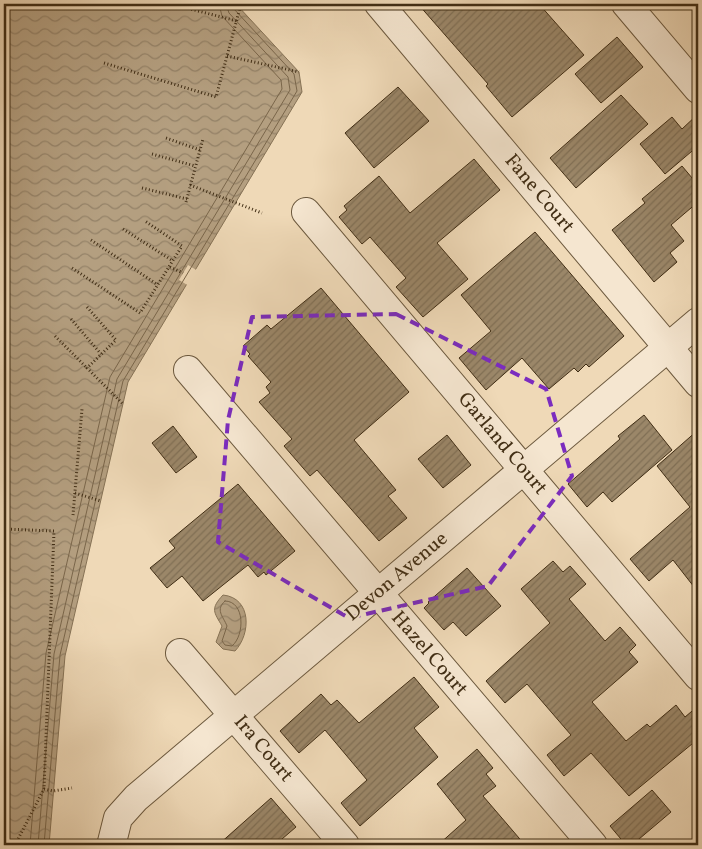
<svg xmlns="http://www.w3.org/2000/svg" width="702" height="849" viewBox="0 0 702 849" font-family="Vollkorn,serif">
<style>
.water{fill:url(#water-waves);stroke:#867255}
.pier{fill:#efd9b7}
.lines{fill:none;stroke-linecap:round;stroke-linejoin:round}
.shore{stroke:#7a664a;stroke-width:1}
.building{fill:url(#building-hatch);stroke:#412e15}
.minor-casing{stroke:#6c593e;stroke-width:30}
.path{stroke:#412e15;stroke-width:3;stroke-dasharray:1 2.5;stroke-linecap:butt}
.minor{stroke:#f5e6d0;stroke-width:28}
.marked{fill:none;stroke:#7b2cbf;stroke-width:4;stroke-dasharray:10 6;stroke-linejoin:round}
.labels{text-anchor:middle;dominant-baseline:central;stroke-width:4;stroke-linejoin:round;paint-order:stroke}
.street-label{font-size:20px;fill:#412e15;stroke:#f5e6d0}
</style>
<defs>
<pattern id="water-waves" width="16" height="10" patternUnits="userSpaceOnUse" patternTransform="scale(1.25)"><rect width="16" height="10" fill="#b49f80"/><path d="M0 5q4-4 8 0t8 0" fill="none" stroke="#948268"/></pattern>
<pattern id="building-hatch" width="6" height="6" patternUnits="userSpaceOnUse" patternTransform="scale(1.25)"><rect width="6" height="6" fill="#9b8769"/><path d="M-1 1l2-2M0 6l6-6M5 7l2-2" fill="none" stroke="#806f55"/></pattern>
</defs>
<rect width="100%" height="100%" fill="#efd9b7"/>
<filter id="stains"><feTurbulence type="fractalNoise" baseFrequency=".004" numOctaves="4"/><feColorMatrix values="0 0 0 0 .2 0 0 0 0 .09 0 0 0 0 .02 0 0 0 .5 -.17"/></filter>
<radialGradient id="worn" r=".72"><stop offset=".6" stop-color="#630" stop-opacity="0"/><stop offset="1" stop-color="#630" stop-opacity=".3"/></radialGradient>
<g class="water">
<polygon points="4,4 236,4 299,72 302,92 128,382 65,656 49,845 4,845"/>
<path d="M 223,595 C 252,598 251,634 235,651 L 223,649 L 216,642 L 222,626 C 214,612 210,609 223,595 Z"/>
</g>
<polygon class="pier" points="188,265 198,271 189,286 179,280"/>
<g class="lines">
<g class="shore">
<path d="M 225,601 C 245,601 245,635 232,646 L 225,645 L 222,641 L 227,626 C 223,616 215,610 225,601 Z"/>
<polyline points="30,845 46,653 110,377 282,89 281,80 222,16 219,4"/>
<polyline points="38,845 54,654 117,379 290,90 288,77 229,13 226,4"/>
<polyline points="44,845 60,655 123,381 297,91 294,74 234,9 233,4"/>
</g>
</g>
<g class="building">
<polygon points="418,4 539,4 584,55 512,117 486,86 488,84"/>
<polygon points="617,37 643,67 601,103 575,74"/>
<polygon points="398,87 429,121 374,168 345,133"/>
<polygon points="621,95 648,124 576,188 550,158"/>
<polygon points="698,114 698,146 665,174 640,144 672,117 682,129"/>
<polygon points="474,159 500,190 437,243 468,279 423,317 396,287 406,278 370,237 362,244 339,217 347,210 344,206 379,176 410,213"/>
<polygon points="682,166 698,185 698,202 671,225 684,241 670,253 677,262 654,282 612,230 645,203 642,199"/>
<polygon points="535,232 624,336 589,367 586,364 578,372 574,368 549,389 522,358 486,390 459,358 491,331 461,295"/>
<polygon points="321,288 409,392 354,440 396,490 388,496 407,518 379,541 317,470 310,476 284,446 292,439 259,402 270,393 266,387 271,382 248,356 250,354 243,346 267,325 271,329"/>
<polygon points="644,415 672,450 612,502 603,492 587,507 568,484 620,439 618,436"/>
<polygon points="173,426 197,457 176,473 152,443"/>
<polygon points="698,430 698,592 673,560 649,581 630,559 690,507 657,466"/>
<polygon points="447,435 471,465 443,488 418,459"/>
<polygon points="238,484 295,551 266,575 264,572 258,577 248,565 203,601 182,576 167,588 150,568 175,548 169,541"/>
<polygon points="553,561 563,572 570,566 586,584 569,599 605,641 620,627 636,645 629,652 638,662 592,702 626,741 647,724 650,727 676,705 685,717 698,706 698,739 629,796 591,753 564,776 547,755 571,735 527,684 505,703 486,681 550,623 521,589"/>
<polygon points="467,568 501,606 466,636 453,622 444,630 424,608 429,603 428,602"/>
<polygon points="414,677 439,707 414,728 438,757 360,826 341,803 367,780 325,730 299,753 280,731 321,694 331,705 337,700 359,723"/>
<polygon points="477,749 493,768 486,774 496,786 483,796 525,845 438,845 466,820 437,784"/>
<polygon points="652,790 671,812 632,845 626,845 610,826"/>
<polygon points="271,798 296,827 275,845 218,845"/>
</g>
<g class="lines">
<g class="minor-casing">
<g id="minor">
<polyline points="379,4 698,383"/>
<polyline points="626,4 698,89"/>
<polyline points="306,212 698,676"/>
<polyline points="188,370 593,845"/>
<polyline points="180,653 345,845"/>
<polyline points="113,845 112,842 118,818 136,798 698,322"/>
</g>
</g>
<g class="path">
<polyline points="171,4 237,21"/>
<polyline points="227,56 299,72"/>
<polyline points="104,63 216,97 241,4"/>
<polyline points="166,138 200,150"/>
<polyline points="152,154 195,166"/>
<polyline points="190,185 262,213"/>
<polyline points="142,188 187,199"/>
<polyline points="186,202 203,139"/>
<polyline points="123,229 173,261"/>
<polyline points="91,240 158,285"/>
<polyline points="170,267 183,273"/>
<polyline points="72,268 140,313 182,246 145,221"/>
<polyline points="87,307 116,340 87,368 123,404"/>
<polyline points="71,319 101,354"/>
<polyline points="55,336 87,368"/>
<polyline points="75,493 101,501"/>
<polyline points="73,515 82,409"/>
<polyline points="4,529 54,531 44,789"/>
<polyline points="15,845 44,789 53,791 72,788"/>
</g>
<use href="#minor" class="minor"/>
</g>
<path class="marked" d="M 396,314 L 546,389 L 572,476 L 488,586 L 349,618 L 218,542 L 228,420 L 252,317 Z"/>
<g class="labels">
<g class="street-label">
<text transform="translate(539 194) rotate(50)">Fane Court</text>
<text transform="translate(502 444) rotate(50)">Garland Court</text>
<text transform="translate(397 577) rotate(-40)">Devon Avenue</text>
<text transform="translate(429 654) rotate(49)">Hazel Court</text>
<text transform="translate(263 749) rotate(50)">Ira Court</text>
</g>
</g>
<rect width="702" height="849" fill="none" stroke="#efd9b7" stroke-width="20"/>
<rect x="5" y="5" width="692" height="839" fill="none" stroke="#412e15" stroke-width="2.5"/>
<rect x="10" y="10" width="682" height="829" fill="none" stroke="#412e15"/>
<rect width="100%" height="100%" filter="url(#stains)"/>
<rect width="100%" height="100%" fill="url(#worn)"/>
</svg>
